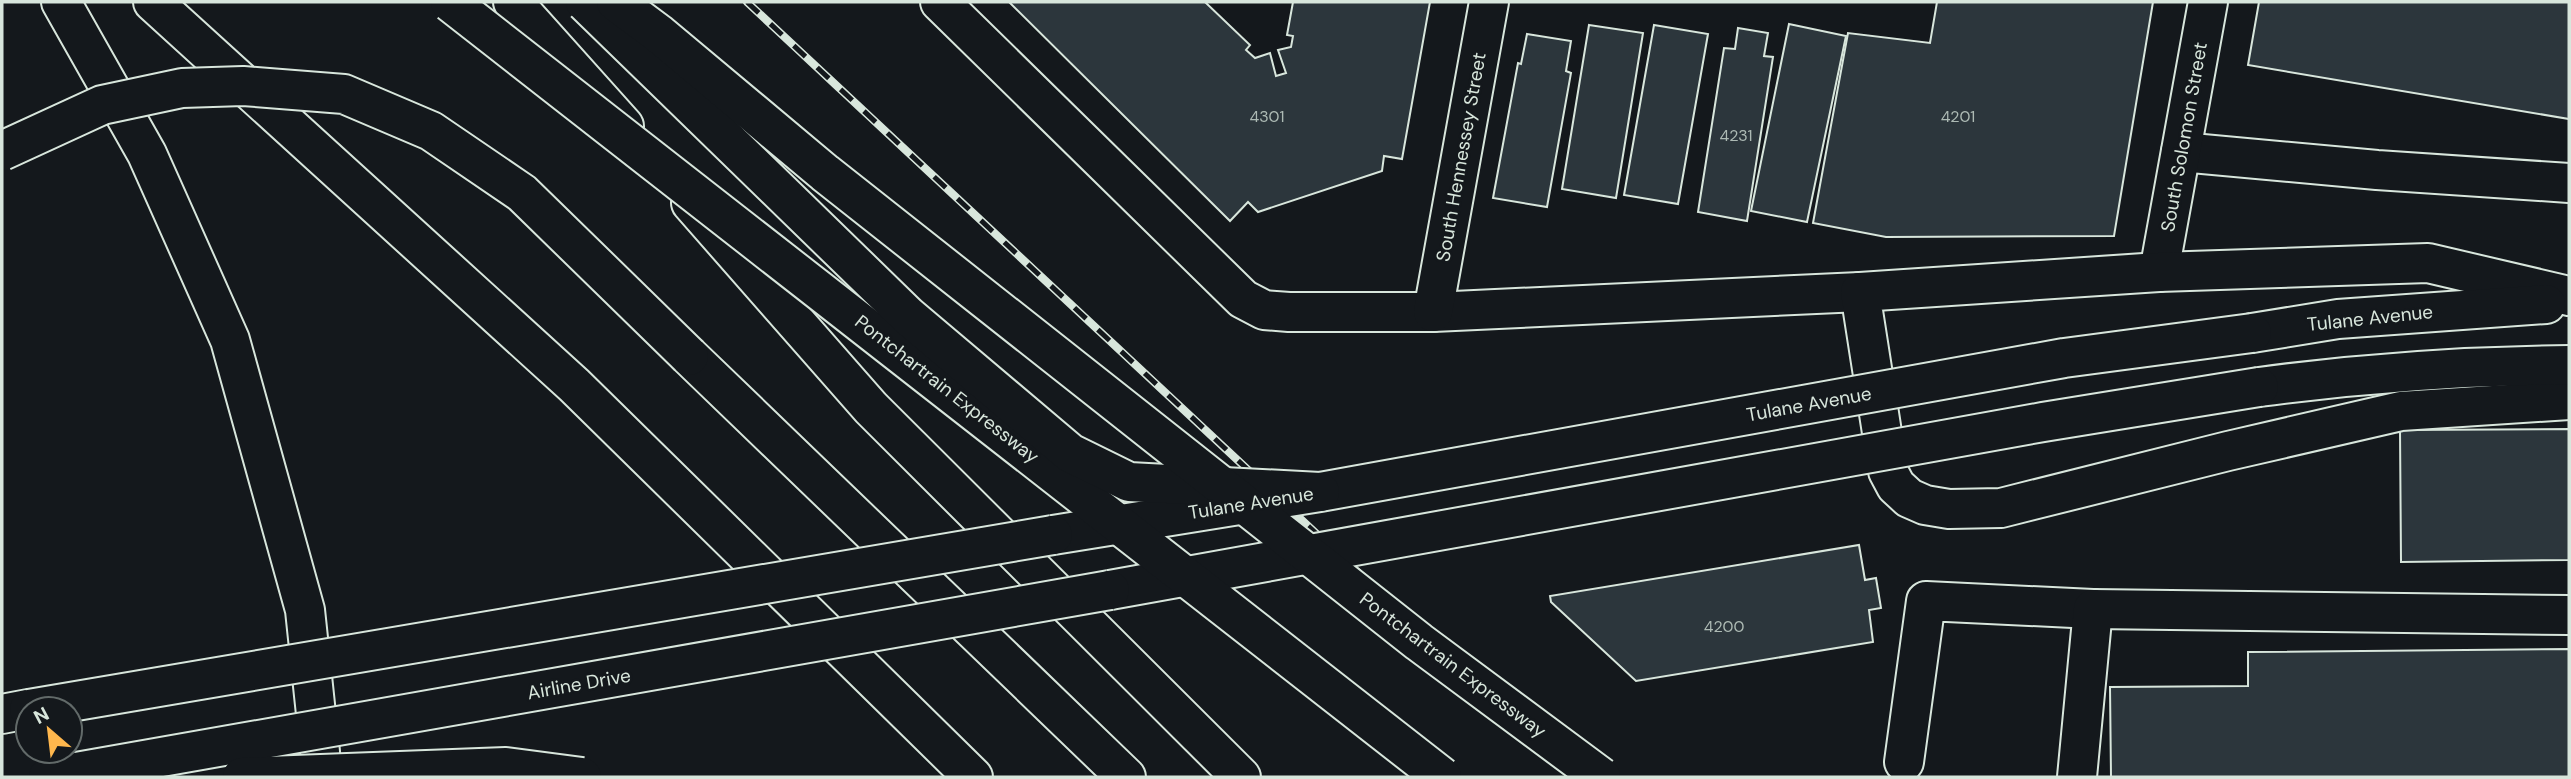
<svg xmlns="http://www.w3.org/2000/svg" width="2571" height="779" viewBox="0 0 2571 779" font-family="'DM Sans',sans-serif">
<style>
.building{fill:#2c363c;stroke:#d8e6dc;stroke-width:2}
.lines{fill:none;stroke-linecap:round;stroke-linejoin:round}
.minor-casing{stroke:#d8e6dc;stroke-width:42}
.major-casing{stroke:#d8e6dc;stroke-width:42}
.highway-casing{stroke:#d8e6dc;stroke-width:42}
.minor{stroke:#14181c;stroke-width:38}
.major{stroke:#14181c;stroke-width:38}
.highway{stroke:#14181c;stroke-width:38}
.rail-casing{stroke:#d8e6dc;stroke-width:8}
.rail{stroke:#14181c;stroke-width:5;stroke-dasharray:16;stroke-linecap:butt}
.major-bridge-casing{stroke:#d8e6dc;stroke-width:42;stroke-linecap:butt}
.highway-bridge-casing{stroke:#d8e6dc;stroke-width:42;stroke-linecap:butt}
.major-bridge{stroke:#14181c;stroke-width:38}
.highway-bridge{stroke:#14181c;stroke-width:38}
.labels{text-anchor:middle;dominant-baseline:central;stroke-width:5;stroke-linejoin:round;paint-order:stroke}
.number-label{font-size:16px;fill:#adbab4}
.street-label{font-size:19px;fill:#d8e6dc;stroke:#14181c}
</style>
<rect width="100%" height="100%" fill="#14181c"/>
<g class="building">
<polygon points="1009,2 1205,2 1250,45 1246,50 1255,58 1270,53 1276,76 1286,73 1278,50 1291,47 1293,36 1287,35 1293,2 1430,2 1402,159 1384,156 1382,171 1258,212 1248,202 1230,221"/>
<polygon points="1937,2 2153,2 2114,236 1886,237 1813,223 1848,33 1930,43"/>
<polygon points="2259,2 2569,2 2569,119 2248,65"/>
<polygon points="1789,24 1846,36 1807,222 1751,211"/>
<polygon points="1589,25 1643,33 1616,198 1562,189"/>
<polygon points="1654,25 1708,34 1678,204 1624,195"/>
<polygon points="1738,28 1768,33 1764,56 1773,57 1747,221 1698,212 1724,48 1735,49"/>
<polygon points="1527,34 1571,41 1566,71 1571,73 1547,207 1493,198 1518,63 1521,64"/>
<polygon points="2569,429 2569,560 2401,562 2400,430"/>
<polygon points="1859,545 1865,580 1876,578 1881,608 1869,610 1873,642 1636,681 1551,602 1550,596"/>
<polygon points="2569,649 2569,777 2111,777 2110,687 2248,686 2248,652"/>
</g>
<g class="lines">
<g class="minor-casing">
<g id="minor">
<polyline points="940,2 1243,299 1264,310 1289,312 1433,312 1860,292"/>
<polyline points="2181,152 2377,170 2569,183"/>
<polyline points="2159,272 2208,2"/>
<polyline points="1433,312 1489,2"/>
<polyline points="1904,762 1926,601 2093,609"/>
<polyline points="2077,777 2093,609 2569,615"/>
</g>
</g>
<g class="major-casing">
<g id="major">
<polyline points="2569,296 2428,263 2159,272 1860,292 1888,471 1896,486 1909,498 1925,505 1949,509 2001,508 2228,451 2401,411 2569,400"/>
<polyline points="2252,333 2338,319 2546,304"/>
<path d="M 2259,387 C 2363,373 2465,366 2569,365"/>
</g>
</g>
<g class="highway-casing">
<g id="highway">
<polyline points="61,2 147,154 230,340 305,610 320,752 320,777"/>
<polyline points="153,2 574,385 973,777"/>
<polyline points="513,2 624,126"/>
<polyline points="691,203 871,408 1241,777"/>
<polyline points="689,356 1126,777"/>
<polyline points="2,714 28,709"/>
</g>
</g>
<use href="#minor" class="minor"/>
<use href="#major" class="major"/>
<use href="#highway" class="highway"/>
<g class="rail-casing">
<polyline id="rail" points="747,2 1577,777"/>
</g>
<use href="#rail" class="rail"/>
<g class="major-bridge-casing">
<g id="major-bridge">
<polyline points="1053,535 1320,492 2064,358 2252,333"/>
<polyline points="1110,590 2043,422 2259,387"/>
</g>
</g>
<g class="highway-bridge-casing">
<g id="highway-bridge">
<polyline points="450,2 1442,777"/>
<polyline points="585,2 908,316 1070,453 1129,482 1320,492"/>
<polyline points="616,2 659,34 825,173 1419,642 1601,777"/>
<polyline points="2,151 102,105 182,88 243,86 344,94 431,131 522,193 689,356"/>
<polyline points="29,709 1053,535"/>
<polyline points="48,777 1110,590"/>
<polyline points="242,777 506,767 582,777"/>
</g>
</g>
<use href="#major-bridge" class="major-bridge"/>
<use href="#highway-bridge" class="highway-bridge"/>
</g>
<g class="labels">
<g class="number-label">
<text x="1267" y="116">4301</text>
<text x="1958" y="116">4201</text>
<text x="1736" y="135">4231</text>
<text x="1724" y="626">4200</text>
</g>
<g class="street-label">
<text transform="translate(2184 137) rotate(-80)">South Solomon Street</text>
<text transform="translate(1461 157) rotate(-80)">South Hennessey Street</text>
<text transform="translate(2370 318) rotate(-6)">Tulane Avenue</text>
<text transform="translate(947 389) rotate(38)">Pontchartrain Expressway</text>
<text transform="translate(1809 404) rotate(-10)">Tulane Avenue</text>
<text transform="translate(1251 503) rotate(-9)">Tulane Avenue</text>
<text transform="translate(1453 665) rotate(37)">Pontchartrain Expressway</text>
<text transform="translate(579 684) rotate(-10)">Airline Drive</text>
</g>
</g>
<rect width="2571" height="779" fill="none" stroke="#d8e6dc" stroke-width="7"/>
<g transform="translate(49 730) rotate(332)"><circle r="33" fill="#14181c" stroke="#626a69" stroke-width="2"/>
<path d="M0-5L12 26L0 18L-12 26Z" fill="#ffb74d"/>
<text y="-10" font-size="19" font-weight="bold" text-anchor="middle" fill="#d8e6dc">N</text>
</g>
</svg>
